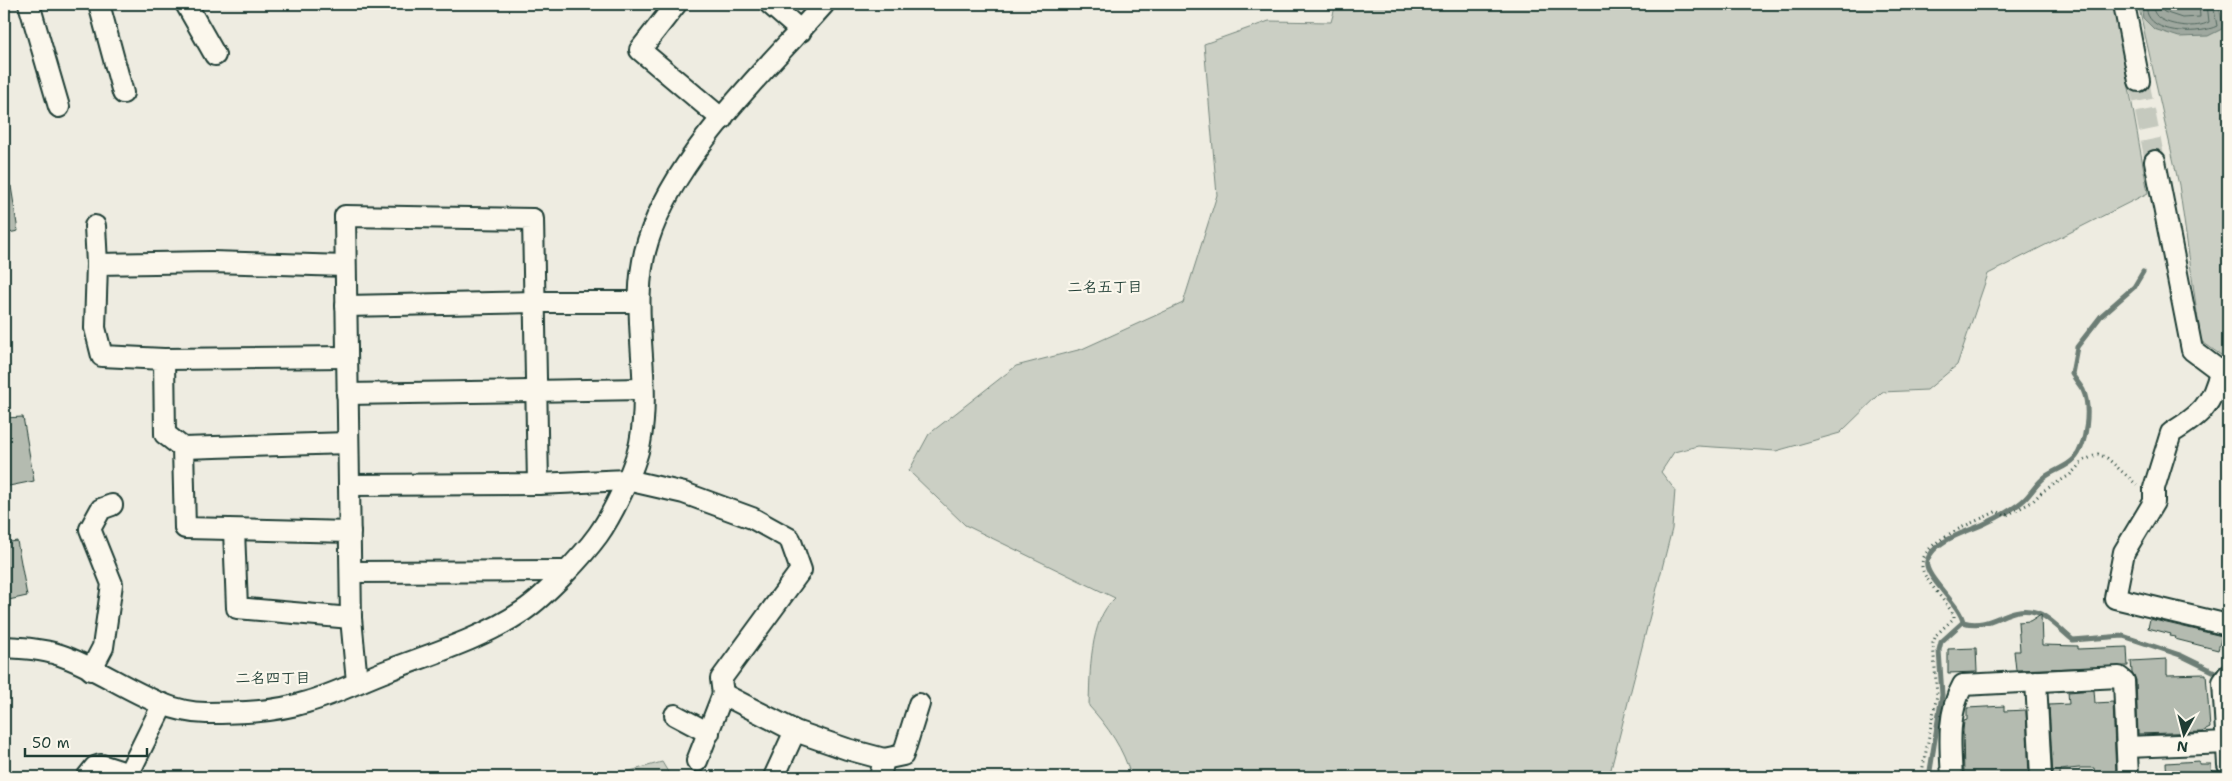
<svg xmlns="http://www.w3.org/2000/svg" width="2232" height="781" viewBox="0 0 2232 781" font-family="'Shantell Sans','Klee One',sans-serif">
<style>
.green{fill:#cbcfc4;stroke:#75867c}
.water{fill:#9fa89f;stroke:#6c7d74}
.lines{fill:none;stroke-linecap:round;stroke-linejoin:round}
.shore{stroke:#52685f;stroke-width:1}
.stream{stroke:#6c7d74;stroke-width:5}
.building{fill:#b4bbb0;stroke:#1f3d34}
.minor-tunnel{stroke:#c5c9be;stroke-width:20;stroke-dasharray:20 10;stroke-linecap:butt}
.minor-casing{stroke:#1f3d34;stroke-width:24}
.path{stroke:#1f3d34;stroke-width:3;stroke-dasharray:1 4;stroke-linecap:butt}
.minor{stroke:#fbf7ec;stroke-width:20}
.labels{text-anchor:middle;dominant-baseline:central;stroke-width:4.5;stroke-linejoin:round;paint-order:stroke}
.neighbourhood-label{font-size:15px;font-weight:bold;fill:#1f3d34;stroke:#fbf7ec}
</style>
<rect width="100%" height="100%" fill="#eeece1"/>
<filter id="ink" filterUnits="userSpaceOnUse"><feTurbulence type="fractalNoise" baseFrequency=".02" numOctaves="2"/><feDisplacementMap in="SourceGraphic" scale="10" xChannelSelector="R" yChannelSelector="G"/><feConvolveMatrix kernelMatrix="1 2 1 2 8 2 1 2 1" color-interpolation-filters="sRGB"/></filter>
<g filter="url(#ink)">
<g class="green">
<path d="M 1336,4 L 2114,4 L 2148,193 L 1988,274 L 1957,365 L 1927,390 L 1882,392 L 1840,433 L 1776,451 L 1698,446 L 1674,452 L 1661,472 L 1675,490 L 1672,529 L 1609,777 L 1131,777 C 1124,749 1108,727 1089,706 C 1090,674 1089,620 1115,598 L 965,525 L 909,471 L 929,434 L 1016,366 L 1082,349 L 1183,303 L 1217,195 L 1204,44 L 1269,21 L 1331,22 Z"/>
<polygon points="2138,4 2228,4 2228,360 2201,341 2179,185"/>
<polygon points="662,762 671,777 609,777"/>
</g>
<polygon class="water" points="2141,4 2218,4 2224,28 2208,36 2179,37 2154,29 2143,18"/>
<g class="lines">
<g class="shore">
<path d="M 2146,4 C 2146,7 2147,12 2148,15 C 2157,35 2201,34 2217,26 L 2213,4"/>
<path d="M 2152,4 C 2153,9 2154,14 2159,18 C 2170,26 2197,29 2209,22 L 2207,4"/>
<polyline points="2160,4 2164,12 2182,18 2200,17 2199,4"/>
</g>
<g class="stream">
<path d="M 1963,622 C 1960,604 1923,576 1927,561 C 1934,539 1968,532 1986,523 C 1997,518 2017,507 2025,499 C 2032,492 2037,483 2045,477 C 2054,470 2067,467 2074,459 C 2087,445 2091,407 2083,390 C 2080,385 2075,379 2072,374 L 2077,347 L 2101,316 L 2134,287 L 2143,272"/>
<path d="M 1929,777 L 1942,695 L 1939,650 L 1941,642 L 1963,622 C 1991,631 2008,604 2035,612 C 2046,614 2064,633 2073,640 L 2123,636 L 2180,655 L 2221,675"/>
</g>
</g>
<g class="building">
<polygon points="11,186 18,231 4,234 4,187"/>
<polygon points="23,417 34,481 4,487 4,418"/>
<polygon points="17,541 27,596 4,601 4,543"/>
<polygon points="2041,614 2042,645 2078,646 2078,649 2127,647 2128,666 2016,670 2014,651 2020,651 2018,622 2030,621"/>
<polygon points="2150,619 2222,636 2218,650 2175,639 2176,637 2170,636 2171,634 2148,628"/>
<polygon points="1976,648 1977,672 1948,673 1948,649"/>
<polygon points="2167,659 2167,675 2206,674 2210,728 2202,732 2138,734 2136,680 2132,672 2131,661"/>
<polygon points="2094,690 2095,703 2113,702 2116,774 2095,776 2094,768 2079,768 2060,770 2060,777 2053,777 2049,705 2069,704 2068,692"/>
<polygon points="2004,706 2004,711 2026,710 2029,776 1964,777 1963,731 1964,721 1967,720 1967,708"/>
<polygon points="2199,761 2199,764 2211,764 2212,777 2167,777 2166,763"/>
</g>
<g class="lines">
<polyline class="minor-tunnel" points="2139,81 2155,161"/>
<g class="minor-casing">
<g id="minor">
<polyline points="29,4 59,107"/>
<polyline points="99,4 123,93"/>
<polyline points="186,4 215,55"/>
<polyline points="676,4 640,50 722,119"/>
<polyline points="770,4 801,31"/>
<polyline points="2124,4 2139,81"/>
<polyline points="2155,161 2192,350 2220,371 2228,369"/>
<polyline points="95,226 97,264 95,328 102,356 164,359 165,434 183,448 185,528 350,532"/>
<polyline points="97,264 211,262 345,266"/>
<polyline points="346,306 534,302 639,302"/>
<polyline points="164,359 347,357"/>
<path d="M 2220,371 C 2213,405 2199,416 2171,433 L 2154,488 L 2154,502 L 2124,552 L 2115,598 L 2228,625"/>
<polyline points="347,394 643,389"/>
<polyline points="183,448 348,443"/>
<polyline points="349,485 538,484 627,480 684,493 752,518 790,539 801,570 721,679 723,694"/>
<polyline points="234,530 237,608 351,618"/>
<polyline points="351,572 565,571"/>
<path d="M 4,647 C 23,648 42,649 60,655 C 108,671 155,713 206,713 C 240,713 275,712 307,702 C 335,694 362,680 389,670 C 434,653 483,638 523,611 C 545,596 582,557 598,535 C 613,514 635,468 640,443 C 653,376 627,307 648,241 C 676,153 764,72 824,4"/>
<polyline points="91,670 103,647 112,584 90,529 101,509 112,505"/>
<polyline points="2228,675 2223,682 2228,765"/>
<polyline points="2036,681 2041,777"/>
<polyline points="357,682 351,618 345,216 533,219 538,484"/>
<polyline points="675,715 709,733"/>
<polyline points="2127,747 2228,743"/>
<polyline points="884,759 903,755 919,704"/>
<polyline points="697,761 723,694 795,731 847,749 884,759 880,777"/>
<polyline points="87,777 95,767 101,765 129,774"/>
<polyline points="127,777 163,704"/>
<polyline points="774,777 795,731"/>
<path d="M 1952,777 C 1950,746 1947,713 1963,685 L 2119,677 L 2124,681 L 2128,777"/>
</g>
</g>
<path class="path" d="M 1921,777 L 1937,695 L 1933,643 L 1936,635 L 1954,618 L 1954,615 C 1947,604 1926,580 1923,571 C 1913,542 1980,521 1997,511 L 2005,516 L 2032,502 L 2043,491 L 2070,475 L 2083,461 L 2098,454 L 2107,458 L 2137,485"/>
<use href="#minor" class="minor"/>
</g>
</g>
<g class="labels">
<g class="neighbourhood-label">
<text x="1105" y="287">二名五丁目</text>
<text x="273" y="678">二名四丁目</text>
</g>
</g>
<rect width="2232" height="781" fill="none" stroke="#fbf7ec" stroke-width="20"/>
<rect x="10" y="10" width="2212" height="761" fill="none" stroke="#1f3d34" stroke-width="2" filter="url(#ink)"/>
<g transform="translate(2184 734) rotate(187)" stroke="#fbf7ec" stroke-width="4" paint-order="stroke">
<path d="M0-4L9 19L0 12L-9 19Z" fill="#1f3d34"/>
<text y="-8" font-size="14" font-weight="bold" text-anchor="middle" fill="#1f3d34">N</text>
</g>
<path d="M25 748v8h122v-8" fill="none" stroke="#1f3d34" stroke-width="2.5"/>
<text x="32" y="748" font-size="15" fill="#1f3d34" stroke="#fbf7ec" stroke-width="4" paint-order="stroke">50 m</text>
</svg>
